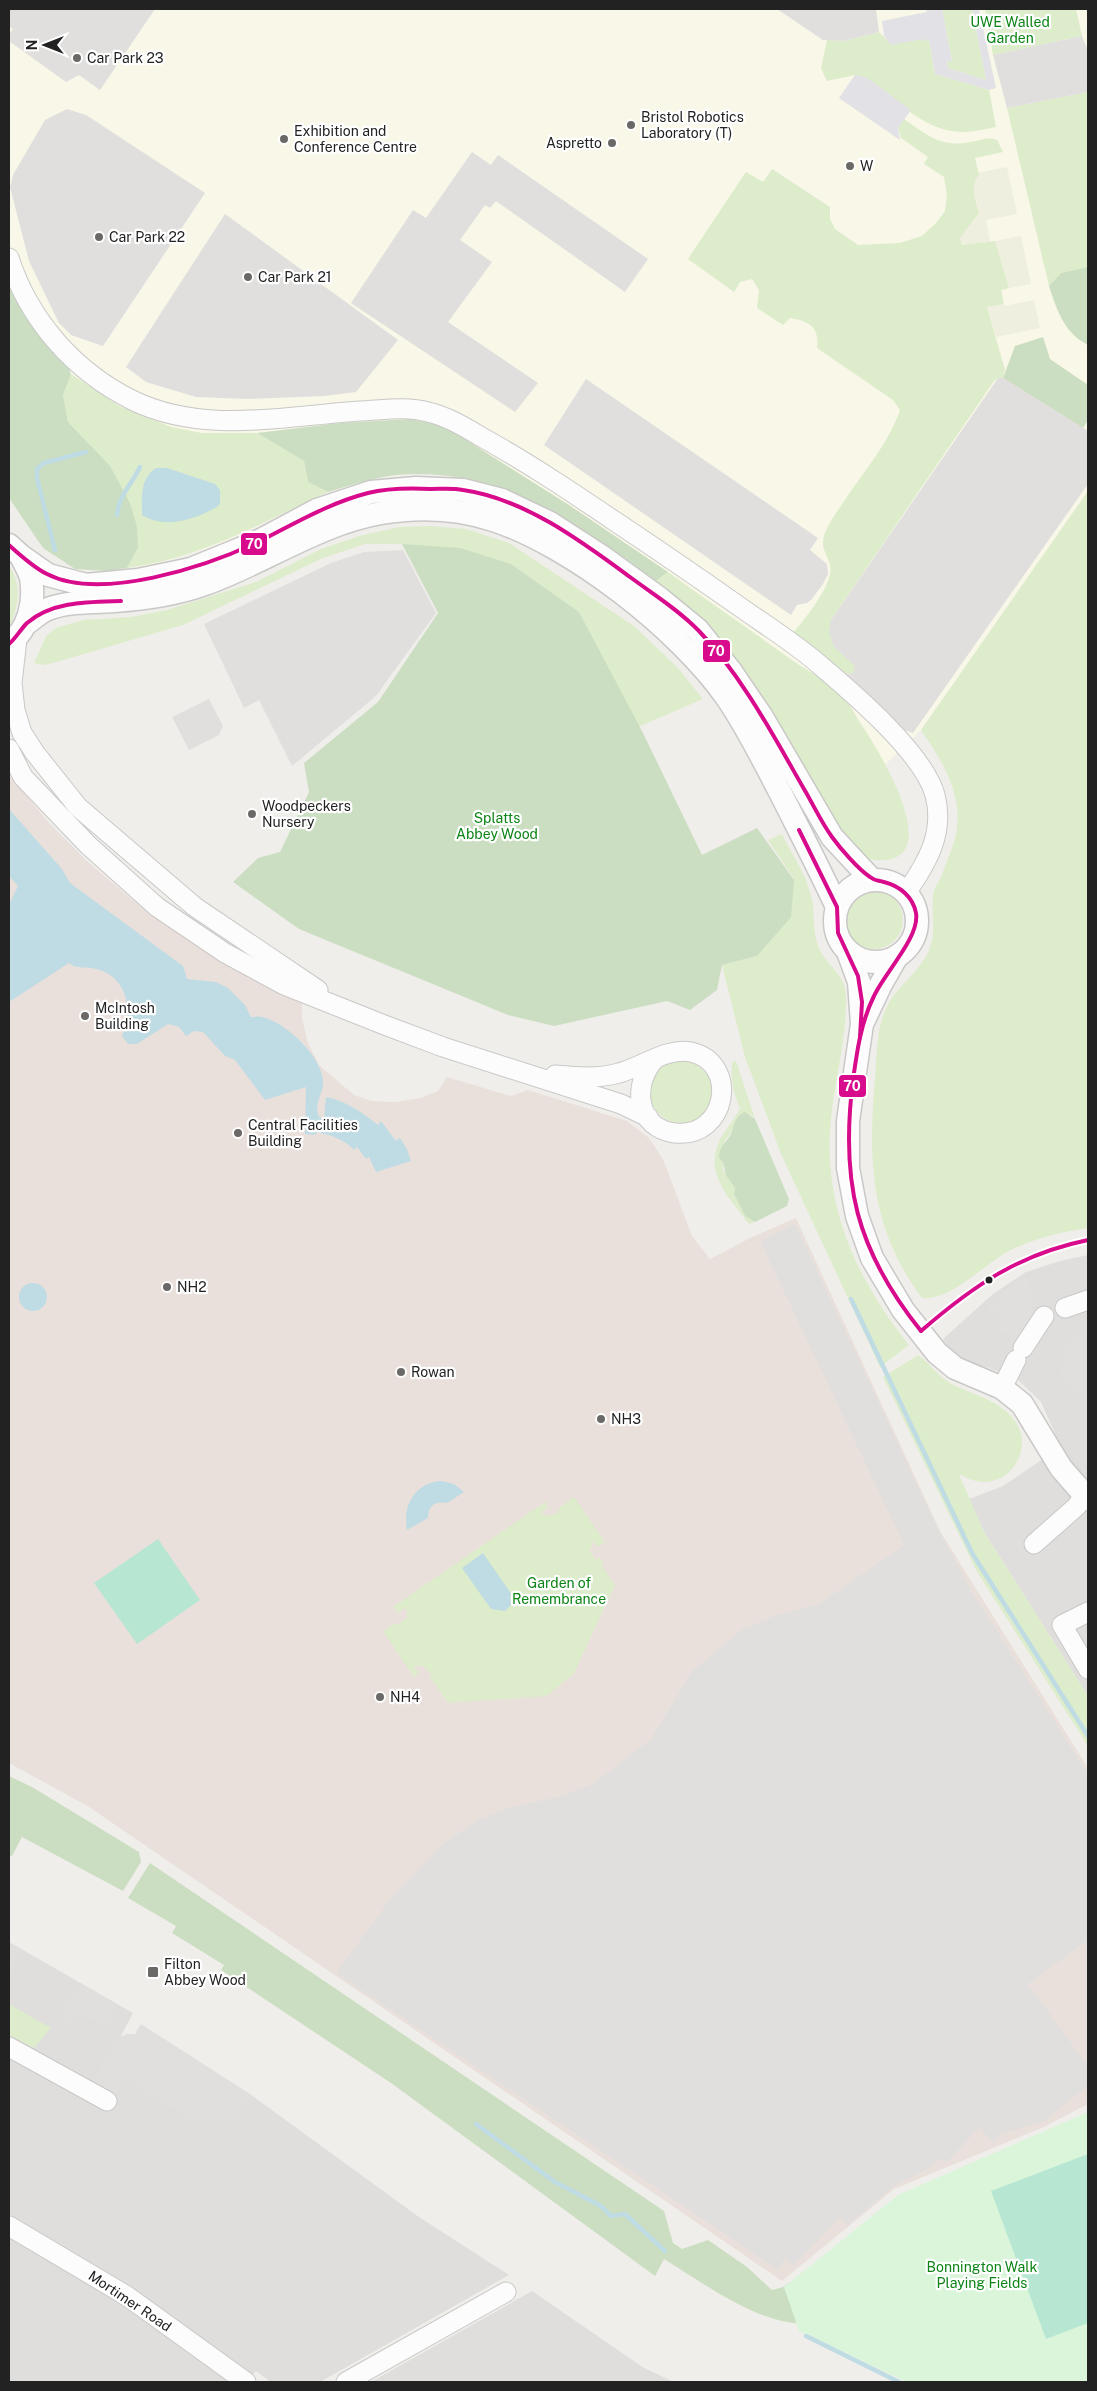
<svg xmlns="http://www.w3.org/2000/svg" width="1097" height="2391" viewBox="0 0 1097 2391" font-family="'Public Sans',sans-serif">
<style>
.residential{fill:#dfdedc}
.education{fill:#f8f7e8}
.military{fill:#eae0db}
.farmland{fill:#efefdf}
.grass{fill:#ddeccb}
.forest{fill:#cbdec1}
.park{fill:#daf5da}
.pitch{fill:#b7e6d2}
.parking{fill:#e0dfde}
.plaza{fill:#e2e1e5}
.water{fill:#bfdbe3}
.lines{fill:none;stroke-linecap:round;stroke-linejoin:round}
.stream{stroke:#bfdbe3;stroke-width:4.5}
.minor-casing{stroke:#c9c8c7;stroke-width:21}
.tertiary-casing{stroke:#c9c8c7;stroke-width:25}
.minor{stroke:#fdfcfc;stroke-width:19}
.tertiary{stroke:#fdfcfc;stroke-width:22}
.bus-1-casing{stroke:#fff;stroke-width:8}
.bus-1{stroke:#d70b8c;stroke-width:4}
.poi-dot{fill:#6a6968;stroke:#fff;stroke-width:2}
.bus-dot{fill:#222;stroke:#fff;stroke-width:2}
.labels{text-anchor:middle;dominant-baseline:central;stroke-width:4.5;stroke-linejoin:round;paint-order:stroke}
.park-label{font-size:14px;fill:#0c8416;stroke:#fff}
.poi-label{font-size:14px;fill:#222;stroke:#fff;text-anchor:start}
.street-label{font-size:14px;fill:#222;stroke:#fff}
.line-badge{stroke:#fff;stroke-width:2}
.badge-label{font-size:14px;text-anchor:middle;font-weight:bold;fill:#fff}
</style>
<rect width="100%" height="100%" fill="#f0eeeb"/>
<g class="residential">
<polygon points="1088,1255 1088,1696 984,1532 969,1499 1003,1486 1061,1447 1041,1402 1018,1380 989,1368 957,1360 943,1339 993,1294 1026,1272 1060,1261"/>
<polygon points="9,1942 133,2013 106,2065 234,2118 250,2094 419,2217 509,2275 320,2382 271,2382 256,2371 245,2382 9,2382"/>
<polygon points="532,2291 644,2368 674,2382 371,2382"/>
</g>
<polygon class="education" points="9,9 1088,9 1088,491 921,730 866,783 820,725 606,537 494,471 409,474 374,478 328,492 220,544 160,564 106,571 75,569 43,548 9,498"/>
<polygon class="military" points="9,775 51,825 88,862 141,907 210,955 302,1003 302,1018 308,1043 319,1065 354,1095 372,1101 396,1102 420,1098 438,1091 447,1077 511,1096 528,1090 627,1121 649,1138 663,1159 692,1236 710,1259 750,1238 796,1218 940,1531 1088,1768 1088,2104 1044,2127 894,2189 782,2281 89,1807 9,1763"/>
<g class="farmland">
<polygon points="1007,167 1017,214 986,220 990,242 962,245 960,238 979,213 973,188 974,180 978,173"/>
<polygon points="1021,236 1031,284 1009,288 995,241"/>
<polygon points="1034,300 1040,328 996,337 987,307 1004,304 1004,306"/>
</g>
<g class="grass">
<polygon points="942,9 972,9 986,80 948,68 947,61 952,60"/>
<polygon points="985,9 1076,9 1082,36 993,55"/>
<path d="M 879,32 L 891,44 L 923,39 L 929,40 L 935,74 L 989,90 L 996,127 C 985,129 973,132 962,132 C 926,132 893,98 866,78 L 855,75 L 827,81 L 821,68 L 827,40 L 844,41 Z"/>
<polygon points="1088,92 1088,267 1061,273 1049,286 1007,108"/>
<path d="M 904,119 C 927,135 941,148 970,142 C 980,141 987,136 997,140 L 1003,152 L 975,158 L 979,175 C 969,185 976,201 979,213 L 960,238 L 962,245 L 995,241 L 1009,288 L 1001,290 L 1004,304 L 987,307 L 1005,370 L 1003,378 L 998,378 L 994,381 L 831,620 L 855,666 L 856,669 L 853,673 L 844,674 L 793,633 C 804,620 835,583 830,565 C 828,556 820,547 824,536 C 828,523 839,509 847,497 C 866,469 889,442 900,410 L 893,400 L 817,348 C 820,327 809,321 790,318 L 783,325 L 757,308 L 759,290 L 752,279 L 740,282 L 734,292 L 688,259 L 746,172 L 763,182 L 772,169 L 830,207 L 830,219 L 835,229 L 858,245 L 900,243 L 922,236 L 937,222 L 945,211 L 947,196 L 944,177 L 924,164 L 928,157 L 901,138 L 898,128 Z"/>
<path d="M 71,374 L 119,406 L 171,427 L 202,433 L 257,433 L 304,461 L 308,482 L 328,492 C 260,523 203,558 127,568 L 138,548 L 89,444 L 68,422 L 63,395 Z"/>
<path d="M 1088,491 L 1088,1228 C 1061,1232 1036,1238 1011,1250 C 985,1263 951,1301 922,1298 C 870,1228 868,1161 875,1078 C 877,1057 876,1031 885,1011 C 894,987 919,974 929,950 C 938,927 929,910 934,891 C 935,886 939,882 941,877 C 945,866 950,854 954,842 C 967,800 943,762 921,730 Z"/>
<polygon points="430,526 466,529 509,543 634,626 678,668 703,699 638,727 579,612 511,564 402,544 365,544 323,558 183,625 53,663 44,665 34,663 46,636 56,628 84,620 131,617 167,610 256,582 321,549 359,536 399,527"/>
<path d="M 9,566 C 23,584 18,609 9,628 Z"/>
<path d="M 668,572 C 708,601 749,629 789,658 C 806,670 828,681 842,695 C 849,702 854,713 859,721 C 878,748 956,875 867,859 L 859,848 L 853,853 L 681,602 L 656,581 Z"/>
<path d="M 782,834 C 791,853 806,874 811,895 C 816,914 811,932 820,950 C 829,968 845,974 846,995 C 847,1037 835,1078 831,1119 C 822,1205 857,1280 909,1345 L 880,1367 L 781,1154 L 745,1057 L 722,965 L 757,956 L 794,879 L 768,840 Z"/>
<circle cx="874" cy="920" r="29"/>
<path d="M 733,1061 L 736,1061 L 755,1119 L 752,1115 L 740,1114 C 734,1123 732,1134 725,1140 L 723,1170 L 735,1188 L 734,1194 L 745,1216 L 755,1222 L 749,1224 C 732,1201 705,1176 718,1144 C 723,1131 735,1121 740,1107 C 734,1097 729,1073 733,1061 Z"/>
<circle cx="681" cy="1092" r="31"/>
<path d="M 918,1355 C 930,1363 937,1376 950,1383 C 972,1395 999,1399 1015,1421 C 1033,1446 1014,1482 984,1482 C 975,1482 966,1478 959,1474 L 984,1532 L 1088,1696 L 1088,1746 L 976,1570 L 883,1377 Z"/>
<polygon points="574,1497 605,1542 598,1547 593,1541 590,1551 596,1560 600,1557 603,1563 601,1565 615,1585 574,1673 547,1696 448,1703 430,1677 432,1675 423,1666 414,1666 419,1673 414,1677 383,1631 395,1623 397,1625 407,1618 406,1607 398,1613 393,1607 545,1502 548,1507 542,1512 544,1515 552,1516 560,1510 559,1508"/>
<polygon points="9,2004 51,2028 34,2048 9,2035"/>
</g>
<g class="forest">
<polygon points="9,258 61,347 71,374 63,395 68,422 110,466 130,503 137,527 138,548 127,568 106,571 75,569 43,548 9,498"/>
<path d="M 1088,267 L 1088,345 C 1064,333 1057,310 1049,286 L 1061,273 Z"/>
<polygon points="1043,337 1050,359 1088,385 1088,420 1083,428 1003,378 1015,346"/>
<path d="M 410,419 L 444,426 L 569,505 L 668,572 L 656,581 C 581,527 507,471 410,474 C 381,475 355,484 328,492 L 308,482 L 304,461 L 257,433 L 340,423 Z"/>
<polygon points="402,544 460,548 511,564 579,612 643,733 702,855 757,828 794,880 791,917 757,956 722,965 717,990 690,1010 667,1001 554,1026 508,1015 299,929 233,882 258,858 280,852 309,792 304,763 378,702 438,613"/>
<path d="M 745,1112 L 755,1119 L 789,1199 L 787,1206 L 755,1222 L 745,1216 L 734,1194 L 735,1188 L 726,1175 L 723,1162 L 719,1158 C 719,1147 725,1144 730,1136 C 735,1126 734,1116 745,1112 Z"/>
<polygon points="9,1776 32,1787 139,1852 141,1862 123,1891 22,1837 12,1856 9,1855"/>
<path d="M 150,1863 L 664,2211 L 673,2243 L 682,2249 L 708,2240 L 747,2267 L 772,2290 L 783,2287 L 811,2268 L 802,2324 C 753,2321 705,2284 664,2259 L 655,2276 L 391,2083 L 221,1970 L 224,1965 L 172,1933 L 176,1926 L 128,1898 Z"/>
</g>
<polygon class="park" points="1088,2112 1088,2382 907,2382 799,2331 784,2287 898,2195"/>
<g class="pitch">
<polygon points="158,1539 200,1600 137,1644 94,1583"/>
<polygon points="1088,2154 1088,2323 1046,2339 991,2191"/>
</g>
<g class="parking">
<polygon points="9,9 155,9 100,90 79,75 66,82 9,41 9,34 13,29 9,26"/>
<polygon points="777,9 876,9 879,32 844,41 823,40"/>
<polygon points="1082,36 1088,51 1088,92 1007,108 993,55"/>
<polygon points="67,109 86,115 205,193 103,346 71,335 59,323 29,261 10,187 13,175 45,120"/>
<polygon points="472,152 491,165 498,155 648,259 625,292 496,201 490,208 485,205 460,240 492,262 448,322 538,383 515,412 351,303 413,210 426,218"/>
<polygon points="225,214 398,340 356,392 324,396 247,399 196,397 146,382 126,367"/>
<polygon points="998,378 1003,378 1088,431 1088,484 913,733 904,730 844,674 853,673 855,666 834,647 829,631 831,620"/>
<polygon points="586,379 818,538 810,550 827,564 828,574 823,584 811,600 807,603 797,605 791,615 544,445"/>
<polygon points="403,550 436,613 376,696 292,766 259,700 244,708 204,624 331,563 364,552"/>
<polygon points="209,699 223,726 219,735 189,750 172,717"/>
<polygon points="795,1224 937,1527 971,1590 1088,1774 1088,1940 1028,1984 1088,2066 1088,2086 1044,2121 1002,2134 994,2142 979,2128 947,2162 941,2158 931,2167 894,2186 848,2225 840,2218 793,2266 785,2258 778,2270 336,1973 391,1898 444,1843 480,1819 512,1807 562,1796 594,1783 651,1739 692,1671 743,1629 776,1615 819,1604 904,1545 760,1241"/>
<polygon points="1025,1276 1033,1297 1026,1302 1035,1310 1017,1338 1000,1331 999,1314 989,1314 989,1303 999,1303 998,1294"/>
<polygon points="1088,1335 1088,1390 1086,1386 1077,1393 1058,1372 1067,1363 1057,1354 1070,1340"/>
<polygon points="9,1945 22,1952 9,1975"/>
<polygon points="78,1984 118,2007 106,2028 81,2013 73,2025 59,2017"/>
<polygon points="141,2024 250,2094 234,2118 197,2123 125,2079 116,2096 92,2083 117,2038 127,2034 135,2034"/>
</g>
<g class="plaza">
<polygon points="926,9 942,9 952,61 947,62 948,68 986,80 972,9 979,9 996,88 989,90 935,74 929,40 923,41 922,39 891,45 884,36 882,21 927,12"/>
<polygon points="855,75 866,77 911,110 898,128 900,140 839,98"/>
</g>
<g class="water">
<path d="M 156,468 L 167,468 L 215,484 L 220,490 L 220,504 C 215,509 209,511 203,514 C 183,522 162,527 142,515 C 142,496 140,479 156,468 Z"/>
<path d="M 9,809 L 62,869 L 70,883 L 183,966 L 187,979 L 216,982 L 228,988 L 245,1005 L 251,1017 C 254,1017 258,1016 262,1017 C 285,1022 322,1056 323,1081 C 324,1094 312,1105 320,1118 L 324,1118 L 326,1097 C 346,1101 362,1112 378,1125 L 381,1121 L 396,1141 L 400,1138 L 407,1149 L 411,1161 L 376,1172 L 369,1157 L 366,1159 L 357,1147 L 354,1150 C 344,1139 330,1135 317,1132 L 315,1135 L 305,1134 L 306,1087 L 265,1100 L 235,1060 L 225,1056 L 203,1032 L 194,1031 L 186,1036 L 179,1027 L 168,1024 L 137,1044 L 128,1044 L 122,1036 C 134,1007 126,973 91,968 C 81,967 77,969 69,963 L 9,1002 L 9,905 L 18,886 L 9,876 Z"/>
<circle cx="33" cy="1297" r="14"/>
<path d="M 442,1481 L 454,1484 L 464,1492 L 447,1503 C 435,1501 428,1505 428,1518 L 407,1530 C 402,1505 416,1482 442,1481 Z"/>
<polygon points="483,1553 512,1595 510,1596 511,1605 505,1611 491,1609 462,1568"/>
</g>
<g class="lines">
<g class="stream">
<path d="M 117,515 C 119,494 131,486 140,467"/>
<polyline points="55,550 37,478 37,469 44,463 86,452"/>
<polyline points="851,1299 972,1553 1088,1736"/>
<polyline points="476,2124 555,2182 601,2206 611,2216 625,2214 665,2251"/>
<polyline points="806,2336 899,2382"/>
</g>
<g class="minor-casing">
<g id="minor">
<path d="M 9,258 C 29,320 74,371 132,400 C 203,435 285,416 360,411 C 383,410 406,406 428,412 C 449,417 466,428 485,439 C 530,464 573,493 616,522 C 658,550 699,578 740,607 C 767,626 796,644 821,666 C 854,694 924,754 935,795 C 945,833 927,863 906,893"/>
<polyline points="17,639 12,683 15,710 22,733 35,753 78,807 195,907 318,990"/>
<polyline points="9,749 23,777 88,845 157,907 225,953 284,985 387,1026 443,1047 621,1104 648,1117"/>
<path d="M 555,1075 C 576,1077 598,1079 619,1073 C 642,1067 668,1047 691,1052 C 740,1063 727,1139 675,1133 C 636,1128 632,1085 654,1060"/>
<polyline points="1065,1308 1088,1300"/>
<polyline points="1023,1348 1044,1316"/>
<polyline points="1002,1388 1016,1360"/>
<polyline points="1034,1544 1077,1506 1084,1495"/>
<polyline points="1088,1612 1062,1625 1088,1669"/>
<polyline points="9,2047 107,2101"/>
<polyline points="9,2226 127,2296 246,2382"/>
<polyline points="346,2382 506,2292"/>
</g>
</g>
<g class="tertiary-casing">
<g id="tertiary">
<polyline points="9,545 21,556 48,575 86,585 138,580 191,569 257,542 317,510 371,492 416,488 463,490 502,500 550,523 601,556 659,598 698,630 730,670 762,717 832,837 872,880"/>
<path d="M 27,623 C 33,619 40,612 48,609 C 68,601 93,603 114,601 C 145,599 175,595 205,584 C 264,563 318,524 381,513 C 417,507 457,508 493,520 C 571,545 680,630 727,698 C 747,727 763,760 780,792 C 799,830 819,868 837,907"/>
<path d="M 9,644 C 29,629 35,602 31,578 C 29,570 24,563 21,556"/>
<circle cx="876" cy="921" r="41"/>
<polyline points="848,952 859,982 862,1024 848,1121 848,1168 857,1216 872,1258 903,1310 937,1353 955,1368 1002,1388 1022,1404 1061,1468 1088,1499"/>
<polyline points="864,1020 881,984 897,956"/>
</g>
</g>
<use href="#minor" class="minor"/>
<use href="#tertiary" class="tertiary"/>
<g class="bus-1-casing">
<g id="bus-1">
<path d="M 9,545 C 20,555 33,567 47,574 C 101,602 208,566 260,541 C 296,523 329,503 368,493 C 388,488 411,488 431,489 C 442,489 453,488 463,490 C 525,499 581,541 630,577 C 653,594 679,610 699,631 C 742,676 773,735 804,789 C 813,804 821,822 832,837 C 840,848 858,869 870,877 C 875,881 877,880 884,882 C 900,886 913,897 916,913 C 920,937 885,972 874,996 C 861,1022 857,1051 853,1080 C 840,1182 856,1250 921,1331"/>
<path d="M 9,644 C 16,638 20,630 27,623 C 53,601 89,602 121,601"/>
<polyline points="799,830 837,907 838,933 858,976 862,1002 860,1037"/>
<path d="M 921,1331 C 973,1286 1019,1254 1088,1240"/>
</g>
</g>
<use href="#bus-1" class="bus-1"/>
</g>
<g class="poi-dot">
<circle cx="77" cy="58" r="5"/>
<circle cx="631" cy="125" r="5"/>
<circle cx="284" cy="139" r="5"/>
<circle cx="612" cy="143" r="5"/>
<circle cx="850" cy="166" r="5"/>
<circle cx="99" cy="237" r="5"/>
<circle cx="248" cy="277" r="5"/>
<circle cx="252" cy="814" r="5"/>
<circle cx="85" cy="1016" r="5"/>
<circle cx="238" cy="1133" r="5"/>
<circle cx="167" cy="1287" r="5"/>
<circle cx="401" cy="1372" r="5"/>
<circle cx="601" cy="1419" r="5"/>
<circle cx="380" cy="1697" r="5"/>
<rect x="147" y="1966" width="12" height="12" rx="2.5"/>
</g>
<circle class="bus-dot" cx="989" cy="1280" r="4.5"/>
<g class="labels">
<g class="park-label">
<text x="1010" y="22">UWE Walled<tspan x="1010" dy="16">Garden</tspan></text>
<text x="497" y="818">Splatts<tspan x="497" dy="16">Abbey Wood</tspan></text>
<text x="559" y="1583">Garden of<tspan x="559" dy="16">Remembrance</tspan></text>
<text x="982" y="2267">Bonnington Walk<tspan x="982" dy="16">Playing Fields</tspan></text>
</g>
<g class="poi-label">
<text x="87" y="58">Car Park 23</text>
<text x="641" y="117">Bristol Robotics<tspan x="641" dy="16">Laboratory (T)</tspan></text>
<text x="294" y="131">Exhibition and<tspan x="294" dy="16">Conference Centre</tspan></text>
<text x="602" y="143" text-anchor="end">Aspretto</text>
<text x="860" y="166">W</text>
<text x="109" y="237">Car Park 22</text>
<text x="258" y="277">Car Park 21</text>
<text x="262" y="806">Woodpeckers<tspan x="262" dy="16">Nursery</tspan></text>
<text x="95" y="1008">McIntosh<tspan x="95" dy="16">Building</tspan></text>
<text x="248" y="1125">Central Facilities<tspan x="248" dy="16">Building</tspan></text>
<text x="177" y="1287">NH2</text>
<text x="411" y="1372">Rowan</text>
<text x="611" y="1419">NH3</text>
<text x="390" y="1697">NH4</text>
<text x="164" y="1964">Filton<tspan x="164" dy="16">Abbey Wood</tspan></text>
</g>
<g class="street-label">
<text transform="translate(130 2301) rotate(34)">Mortimer Road</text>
</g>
</g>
<g class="line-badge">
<rect x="240" y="532" width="28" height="24" rx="5" fill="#d70b8c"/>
<rect x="702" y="639" width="29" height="24" rx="5" fill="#d70b8c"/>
<rect x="838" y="1074" width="29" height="24" rx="5" fill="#d70b8c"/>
</g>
<g class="badge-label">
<text x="254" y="549">70</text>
<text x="716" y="656">70</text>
<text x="852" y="1091">70</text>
</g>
<rect width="1097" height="2391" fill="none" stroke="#222222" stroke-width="20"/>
<g transform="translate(45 45) rotate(270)" stroke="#ffffff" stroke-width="4" paint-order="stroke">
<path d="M0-4L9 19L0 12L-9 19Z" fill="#222222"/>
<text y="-8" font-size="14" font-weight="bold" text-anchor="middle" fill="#222222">N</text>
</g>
</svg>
